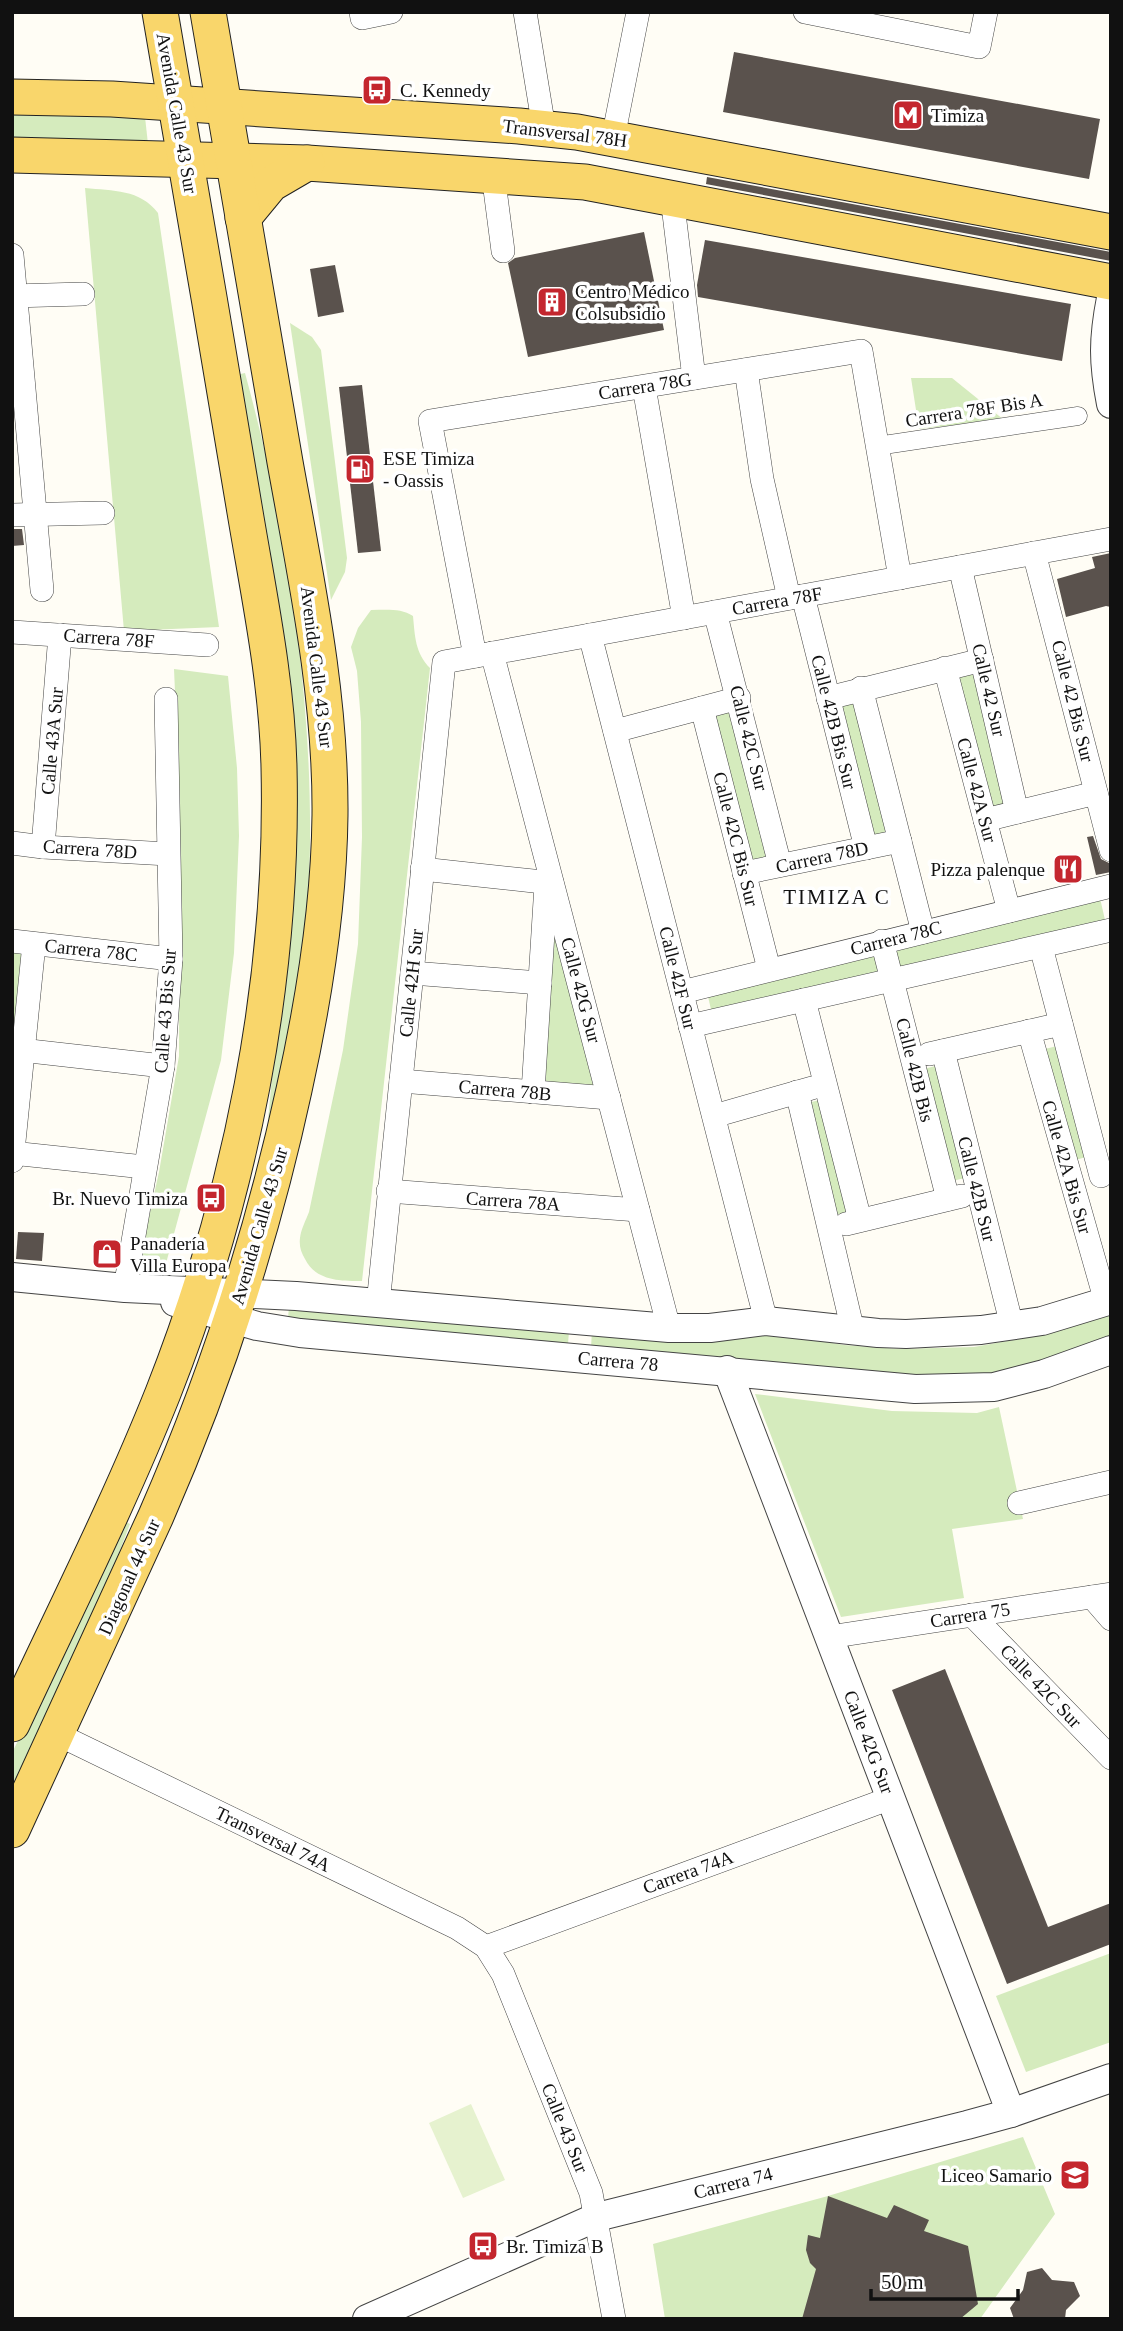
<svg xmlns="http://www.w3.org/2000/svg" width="1123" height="2331" viewBox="0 0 1123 2331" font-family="Georgia,serif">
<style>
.green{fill:#d5ebbd}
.pitch{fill:#e6f2cf}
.building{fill:#5a524d}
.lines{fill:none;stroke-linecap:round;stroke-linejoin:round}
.pedestrian-casing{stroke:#444;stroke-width:19}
.minor-casing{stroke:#444;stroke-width:24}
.tertiary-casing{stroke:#444;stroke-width:30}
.primary-casing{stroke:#222;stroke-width:37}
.pedestrian{stroke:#fff;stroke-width:18}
.minor{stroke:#fff;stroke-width:23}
.tertiary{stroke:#fff;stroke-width:28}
.primary{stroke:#f9d66b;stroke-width:35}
.labels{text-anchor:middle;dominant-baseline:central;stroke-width:7;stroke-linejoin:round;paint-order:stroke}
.poi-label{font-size:19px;fill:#111;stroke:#fff;text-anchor:start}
.street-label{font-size:19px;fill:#111;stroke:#fff}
.neighbourhood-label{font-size:21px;letter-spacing:2px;fill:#111;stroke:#fff}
</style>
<rect width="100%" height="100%" fill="#fffdf5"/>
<g class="green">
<polygon points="12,115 145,117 148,144 12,140"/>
<path d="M 85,188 C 113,191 140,189 158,213 L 219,627 L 124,631 Z"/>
<polygon points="290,323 312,337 321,350 347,558 345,572 331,600"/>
<path d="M 245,373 C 291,541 318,729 308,903 C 304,977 288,1050 275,1122 L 268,1120 L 274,1055 L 287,974 L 293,867 L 236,375 Z"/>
<polygon points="911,378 952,378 1004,420 919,429"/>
<path d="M 371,610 C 386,610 401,608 413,616 C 415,636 415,653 430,668 L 362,1281 C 340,1281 316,1281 305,1259 C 301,1252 299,1246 300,1238 C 301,1229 306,1220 309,1212 L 343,1050 L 358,944 L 362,837 L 361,722 L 357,671 L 351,647 L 358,628 Z"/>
<polygon points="974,666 1011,812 990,817 953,671"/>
<polygon points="174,669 228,676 237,768 239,836 234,953 221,1060 165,1267 139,1262 159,1172 179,1056 180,807"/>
<polygon points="857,693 894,839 873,844 836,698"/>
<polygon points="733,709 770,856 749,861 712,715"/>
<polygon points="1100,898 1105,920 712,1014 707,992"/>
<polygon points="552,915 594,1089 538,1086"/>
<polygon points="12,952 27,953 16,1042 12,1042"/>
<polygon points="1061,1045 1093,1155 1072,1161 1041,1050"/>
<polygon points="940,1065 969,1177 948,1182 919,1070"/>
<polygon points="824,1099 853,1211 831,1216 803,1104"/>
<polygon points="289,1305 569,1330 568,1345 288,1320"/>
<polygon points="1111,1315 1111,1337 987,1378 921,1380 724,1357 591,1348 592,1330 791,1336 844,1345 899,1349 974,1347 1046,1334"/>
<polygon points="755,1394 892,1411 977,1413 999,1407 1023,1519 952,1529 964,1598 841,1617"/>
<polygon points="124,1521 130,1524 117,1558 12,1799 12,1753"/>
<polygon points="1111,1953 1111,2042 1026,2072 996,1996"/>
<polygon points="1023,2137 1055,2214 980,2319 665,2319 653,2244 828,2196"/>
</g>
<polygon class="pitch" points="471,2104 505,2180 463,2198 429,2123"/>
<g class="building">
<polygon points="734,52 1100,119 1089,179 723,112"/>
<polygon points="707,177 1111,252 1111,261 706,184"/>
<polygon points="644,232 664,330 528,357 508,263 515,258"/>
<polygon points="705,240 1071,304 1062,361 698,297 697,285"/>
<polygon points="335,265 344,312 318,317 310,269"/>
<polygon points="362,385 381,551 358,553 339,387"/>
<polygon points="12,529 22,529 24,545 12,546"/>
<polygon points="1111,553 1111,607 1106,606 1066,617 1057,579 1095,568 1092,557"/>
<polygon points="1093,836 1101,859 1111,864 1111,872 1096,875 1087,837"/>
<polygon points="18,1232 44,1233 42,1261 16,1259"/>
<polygon points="99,1244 118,1245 115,1264 95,1263"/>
<polygon points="945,1669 1048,1927 1111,1903 1111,1944 1007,1984 892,1690"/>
<polygon points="828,2196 887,2218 894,2205 929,2220 924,2231 968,2246 978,2304 960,2319 802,2319 816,2269 810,2263 806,2250 808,2235 820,2238"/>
<polygon points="1042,2268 1052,2280 1074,2282 1080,2296 1066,2310 1065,2319 1014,2319 1010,2308 1023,2290 1027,2272"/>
</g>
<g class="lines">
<g class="pedestrian-casing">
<polyline id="pedestrian" points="877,446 1078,416"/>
</g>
<g class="minor-casing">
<g id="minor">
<polyline points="361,12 362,18 391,12"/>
<polyline points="525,12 544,128"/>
<polyline points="805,12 979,47 986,12"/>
<polyline points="613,138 638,12"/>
<polyline points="493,174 503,251"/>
<polyline points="672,197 694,378"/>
<polyline points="12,255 42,590"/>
<polyline points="12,296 83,294"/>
<polyline points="746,370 762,479 789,598"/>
<polyline points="644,387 684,618"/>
<polyline points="12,515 103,513"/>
<polyline points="1034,553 1111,850"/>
<polyline points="960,567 1017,812"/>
<polyline points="803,596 866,848"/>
<polyline points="715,612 780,865"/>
<polyline points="12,632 207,645"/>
<polyline points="590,635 766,1321"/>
<polyline points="492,653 669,1328"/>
<polyline points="475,656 430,421 861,351 900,578"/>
<polyline points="945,668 1009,911"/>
<polyline points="861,688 923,932"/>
<polyline points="828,698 982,660"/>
<polyline points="702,708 769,969"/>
<polyline points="615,731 739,698"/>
<polyline points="985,820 1096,793"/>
<polyline points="12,843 43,847 168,854"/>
<polyline points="43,847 60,635"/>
<polyline points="422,869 552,883"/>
<polyline points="744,873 900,841"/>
<polyline points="12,941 171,959"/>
<polyline points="882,941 948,1199"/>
<polyline points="1041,947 1101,1176"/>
<polyline points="412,973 540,983"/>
<polyline points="682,992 1111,886"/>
<polyline points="804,1000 860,1220"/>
<polyline points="690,1026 1111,930"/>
<polyline points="1029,1031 1106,1302"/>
<polyline points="12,1049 163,1066"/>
<polyline points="943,1051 1012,1326"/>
<polyline points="929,1054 1061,1024"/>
<polyline points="401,1081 609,1098"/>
<polyline points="533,1092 546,885"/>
<polyline points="797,1092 853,1331"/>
<polyline points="714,1116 812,1088"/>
<polyline points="12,1153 144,1167"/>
<polyline points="12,1161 34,944"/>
<polyline points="388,1191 638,1210"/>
<polyline points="846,1224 962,1196"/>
<polyline points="125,1288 163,1066 171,959 166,699"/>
<polyline points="378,1304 444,662 1111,539"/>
<polyline points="1019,1503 1111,1482"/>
<polyline points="1092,1597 1111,1619"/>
<polyline points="972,1615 1111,1758"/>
<polyline points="829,1637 1111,1594"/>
<polyline points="57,1734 457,1928 486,1947 503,1974 591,2193 614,2319"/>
<polyline points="486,1947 891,1798"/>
</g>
</g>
<g class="tertiary-casing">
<g id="tertiary">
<path d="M 1111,298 C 1103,339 1103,362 1111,404"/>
<polyline points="12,1277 125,1288 296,1296 669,1328 710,1328 766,1321 878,1333 906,1334 981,1330 1042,1321 1111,1300"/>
<polyline points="175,1302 257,1326 300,1333 915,1389 994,1387 1044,1374 1111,1350"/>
<polyline points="727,1370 1011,2113"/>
<polyline points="367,2319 597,2217 967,2125 1011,2113 1111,2078"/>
</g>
</g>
<g class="primary-casing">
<g id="primary">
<polyline points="12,97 112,99 519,126 577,132 1111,232"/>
<polyline points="12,155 307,163 585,182 1111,282"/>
<polyline points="243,218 271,184 307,163"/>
<path d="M 12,1724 C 63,1614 118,1506 163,1393 C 241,1195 284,980 279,767 C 277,681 259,596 245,512 C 218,345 188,179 160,12"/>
<path d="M 12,1830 L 156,1516 C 216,1379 262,1237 294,1090 C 314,1000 329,907 330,815 C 331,695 306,579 285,462 C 259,312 234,162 208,12"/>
</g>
</g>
<use href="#pedestrian" class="pedestrian"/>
<use href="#minor" class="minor"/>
<use href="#tertiary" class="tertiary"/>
<use href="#primary" class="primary"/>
</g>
<defs>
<g id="bus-square" transform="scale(1.575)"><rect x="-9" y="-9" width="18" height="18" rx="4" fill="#c4262e" stroke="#fff"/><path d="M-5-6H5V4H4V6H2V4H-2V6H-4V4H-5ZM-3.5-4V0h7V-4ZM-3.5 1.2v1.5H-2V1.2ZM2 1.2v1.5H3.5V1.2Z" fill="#fff"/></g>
<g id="metro-square" transform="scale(1.575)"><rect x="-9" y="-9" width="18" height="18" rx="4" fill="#c4262e" stroke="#fff"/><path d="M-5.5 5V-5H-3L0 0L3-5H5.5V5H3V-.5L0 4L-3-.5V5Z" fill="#fff"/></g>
<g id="building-square" transform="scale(1.575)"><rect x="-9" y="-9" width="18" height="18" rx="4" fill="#c4262e" stroke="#fff"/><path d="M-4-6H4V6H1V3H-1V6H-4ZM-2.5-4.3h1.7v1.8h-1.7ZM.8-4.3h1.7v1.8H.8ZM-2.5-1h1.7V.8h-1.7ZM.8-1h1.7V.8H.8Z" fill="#fff"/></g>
<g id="fuel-square" transform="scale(1.575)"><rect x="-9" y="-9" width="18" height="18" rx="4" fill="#c4262e" stroke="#fff"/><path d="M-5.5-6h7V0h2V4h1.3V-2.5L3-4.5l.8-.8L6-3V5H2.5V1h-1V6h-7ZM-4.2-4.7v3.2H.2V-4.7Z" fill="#fff"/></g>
<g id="restaurant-square" transform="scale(1.575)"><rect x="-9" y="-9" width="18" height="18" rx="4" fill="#c4262e" stroke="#fff"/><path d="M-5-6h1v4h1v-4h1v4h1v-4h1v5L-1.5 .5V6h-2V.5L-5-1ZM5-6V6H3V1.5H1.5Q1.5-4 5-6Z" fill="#fff"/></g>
<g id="shop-square" transform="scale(1.575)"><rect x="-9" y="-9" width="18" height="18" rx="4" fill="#c4262e" stroke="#fff"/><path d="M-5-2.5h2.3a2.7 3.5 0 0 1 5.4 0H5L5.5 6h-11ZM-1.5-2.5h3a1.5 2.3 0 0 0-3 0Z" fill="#fff"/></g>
<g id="school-square" transform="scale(1.575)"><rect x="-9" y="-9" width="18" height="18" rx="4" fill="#c4262e" stroke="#fff"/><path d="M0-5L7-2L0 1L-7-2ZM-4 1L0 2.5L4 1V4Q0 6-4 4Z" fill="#fff"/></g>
</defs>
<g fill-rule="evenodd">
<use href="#bus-square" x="377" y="90"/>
<use href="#metro-square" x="908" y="115"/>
<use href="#building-square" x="552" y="302"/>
<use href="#fuel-square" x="360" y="469"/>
<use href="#restaurant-square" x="1068" y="869"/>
<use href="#bus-square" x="211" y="1198"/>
<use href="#shop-square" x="107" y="1254"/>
<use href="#school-square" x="1075" y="2175"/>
<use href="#bus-square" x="483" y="2246"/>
</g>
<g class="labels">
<g class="poi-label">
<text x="400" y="90">C. Kennedy</text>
<text x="931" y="115">Timiza</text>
<text x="575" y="291">Centro Médico<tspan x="575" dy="22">Colsubsidio</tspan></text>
<text x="383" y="458">ESE Timiza<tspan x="383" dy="22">- Oassis</tspan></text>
<text x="1045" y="869" text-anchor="end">Pizza palenque</text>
<text x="188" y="1198" text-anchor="end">Br. Nuevo Timiza</text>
<text x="130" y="1243">Panadería<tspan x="130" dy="22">Villa Europa</tspan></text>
<text x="1052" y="2175" text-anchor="end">Liceo Samario</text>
<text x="506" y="2246">Br. Timiza B</text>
</g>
<g class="street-label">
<text transform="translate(177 113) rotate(80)">Avenida Calle 43 Sur</text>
<text transform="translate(565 133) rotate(7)">Transversal 78H</text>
<text transform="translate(645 386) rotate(-9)">Carrera 78G</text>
<text transform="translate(974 410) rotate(-9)">Carrera 78F Bis A</text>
<text transform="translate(777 601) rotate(-10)">Carrera 78F</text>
<text transform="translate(109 638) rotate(4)">Carrera 78F</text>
<text transform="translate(317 667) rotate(83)">Avenida Calle 43 Sur</text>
<text transform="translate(989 690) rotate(77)">Calle 42 Sur</text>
<text transform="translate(1073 701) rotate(76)">Calle 42 Bis Sur</text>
<text transform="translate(834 722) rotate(76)">Calle 42B Bis Sur</text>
<text transform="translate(749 738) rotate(76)">Calle 42C Sur</text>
<text transform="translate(52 741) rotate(-85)">Calle 43A Sur</text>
<text transform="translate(977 790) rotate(75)">Calle 42A Sur</text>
<text transform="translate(736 839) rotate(76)">Calle 42C Bis Sur</text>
<text transform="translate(90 849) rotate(4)">Carrera 78D</text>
<text transform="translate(822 857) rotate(-12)">Carrera 78D</text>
<text transform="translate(896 938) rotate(-14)">Carrera 78C</text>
<text transform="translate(91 950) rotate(6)">Carrera 78C</text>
<text transform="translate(678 978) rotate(76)">Calle 42F Sur</text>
<text transform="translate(411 983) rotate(-84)">Calle 42H Sur</text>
<text transform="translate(581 990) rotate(75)">Calle 42G Sur</text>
<text transform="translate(165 1011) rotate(-86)">Calle 43 Bis Sur</text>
<text transform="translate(915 1070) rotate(76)">Calle 42B Bis</text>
<text transform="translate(505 1090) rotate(5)">Carrera 78B</text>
<text transform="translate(1067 1167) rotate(74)">Calle 42A Bis Sur</text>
<text transform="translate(977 1189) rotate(76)">Calle 42B Sur</text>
<text transform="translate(513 1201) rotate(4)">Carrera 78A</text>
<text transform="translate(259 1226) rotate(-74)">Avenida Calle 43 Sur</text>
<text transform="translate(618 1361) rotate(5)">Carrera 78</text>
<text transform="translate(129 1577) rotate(-66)">Diagonal 44 Sur</text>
<text transform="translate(970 1615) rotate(-9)">Carrera 75</text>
<text transform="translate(1041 1686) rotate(46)">Calle 42C Sur</text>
<text transform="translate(869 1742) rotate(69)">Calle 42G Sur</text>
<text transform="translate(273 1839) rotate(26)">Transversal 74A</text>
<text transform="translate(688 1872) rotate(-20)">Carrera 74A</text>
<text transform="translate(565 2128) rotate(68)">Calle 43 Sur</text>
<text transform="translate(733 2183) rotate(-14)">Carrera 74</text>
</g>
<g class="neighbourhood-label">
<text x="837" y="897">TIMIZA C</text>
</g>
</g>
<rect width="1123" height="2331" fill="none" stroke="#111111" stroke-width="28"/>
<path d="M871 2289v10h147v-10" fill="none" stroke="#111111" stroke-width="3.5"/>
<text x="881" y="2289" font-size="21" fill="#111111" stroke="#ffffff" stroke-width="5" paint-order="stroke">50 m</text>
</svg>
